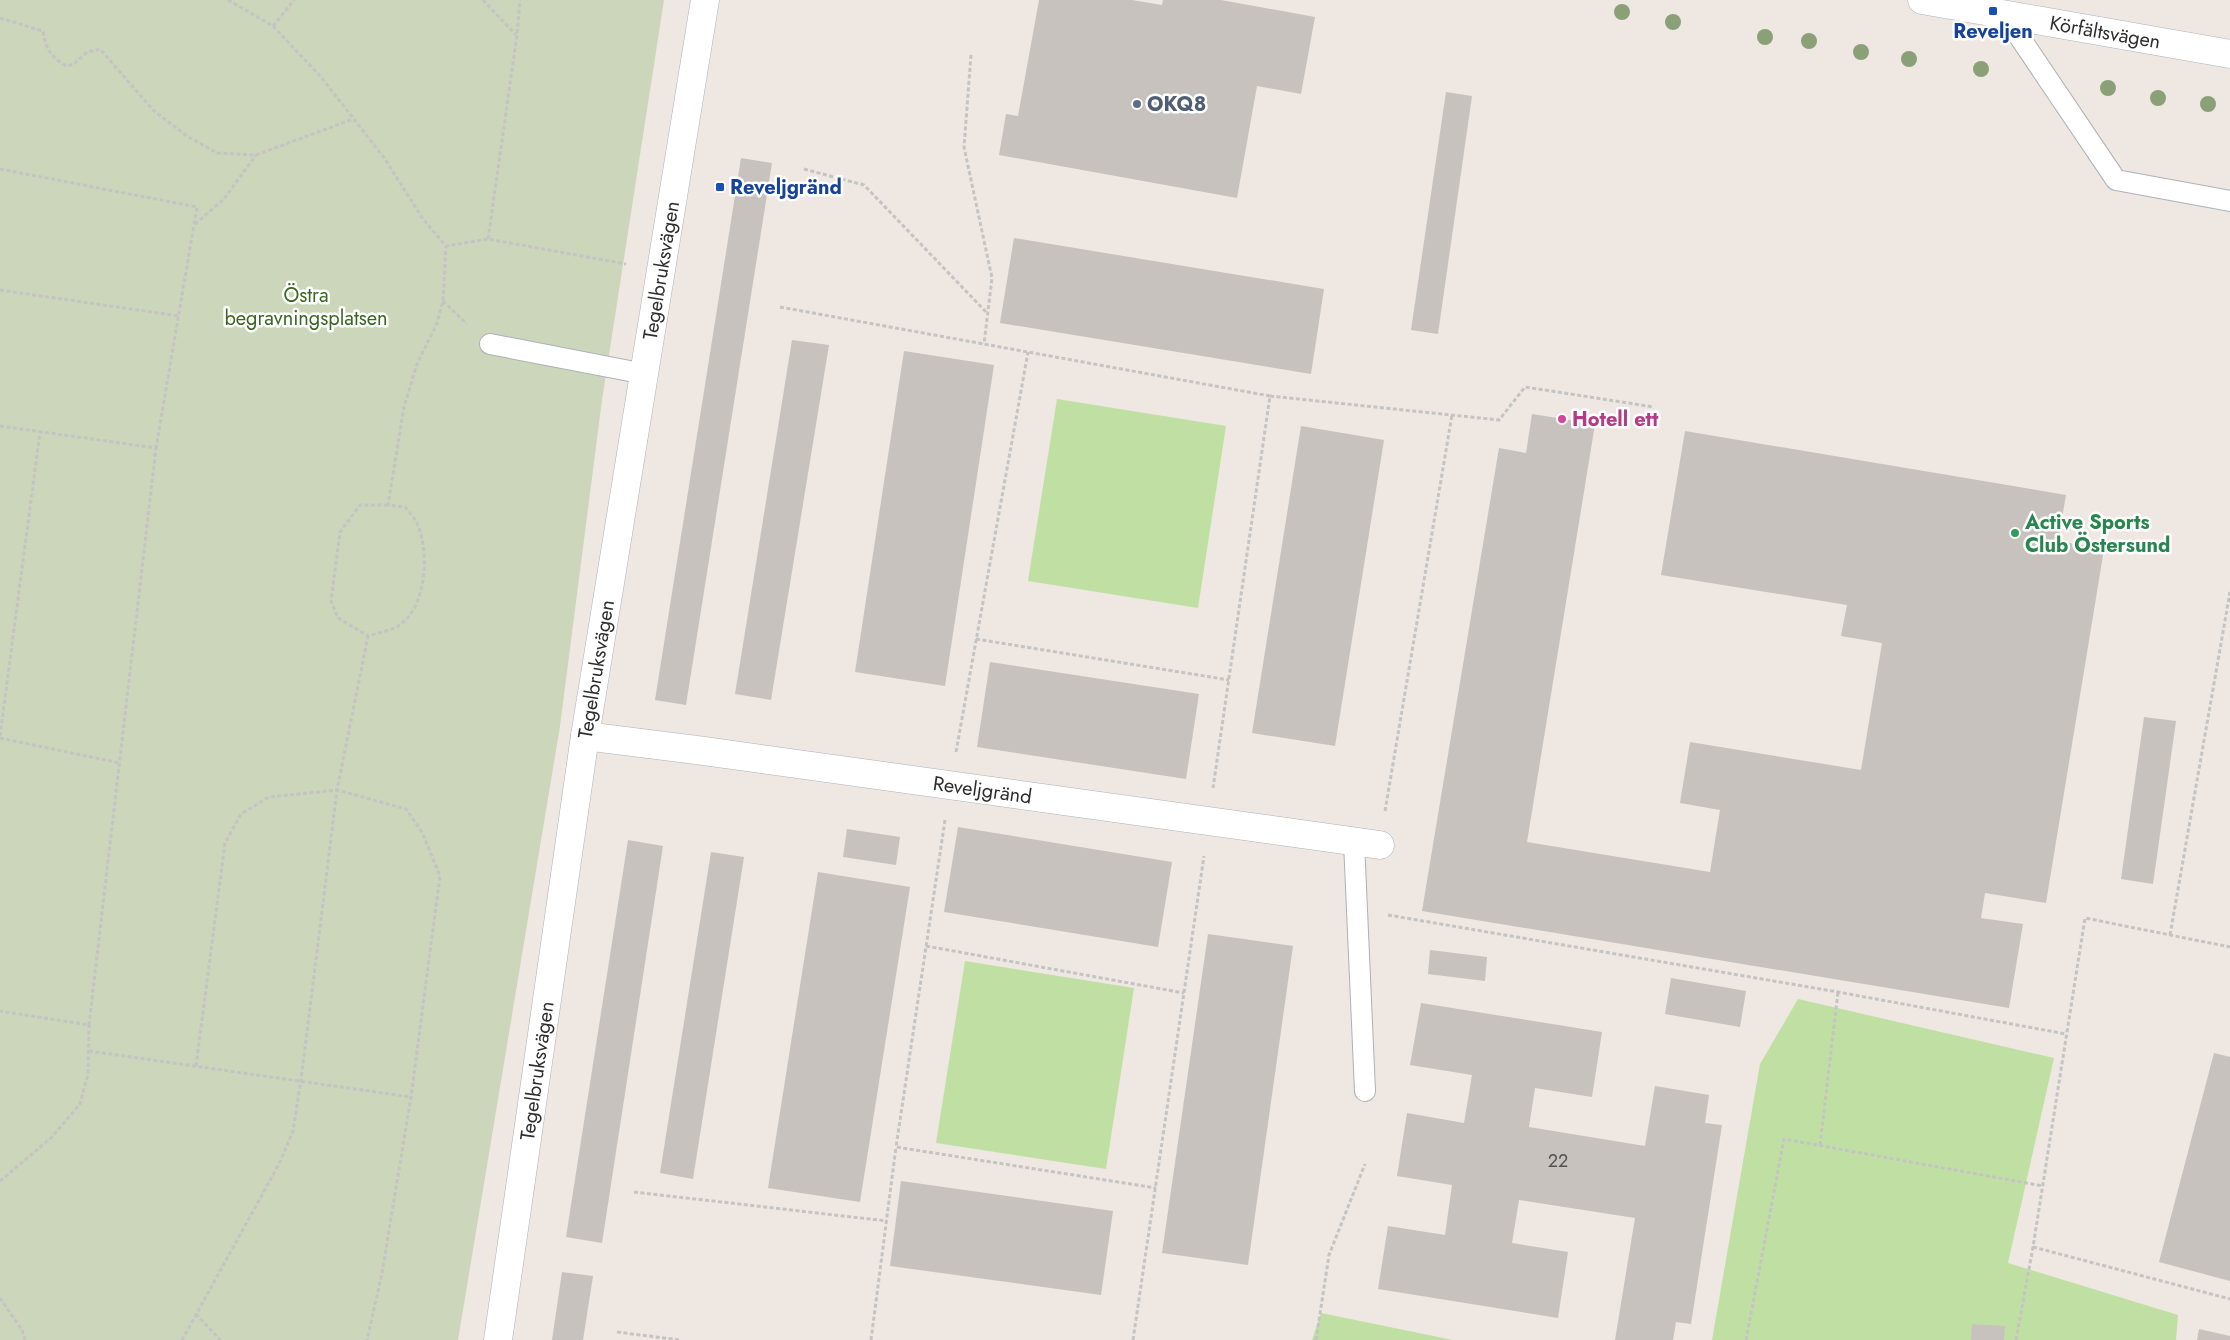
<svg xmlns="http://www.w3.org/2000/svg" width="2230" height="1340" viewBox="0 0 2230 1340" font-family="Jost,sans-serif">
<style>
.green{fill:#c0e0a3}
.cemetery{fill:#ccd6ba}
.building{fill:#c7c2bd}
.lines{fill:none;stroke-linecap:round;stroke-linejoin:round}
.lane-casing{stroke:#aeb1b9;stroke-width:22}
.street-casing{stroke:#aeb1b9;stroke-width:29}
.path{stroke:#c4c4c4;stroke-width:3;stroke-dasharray:4 2.5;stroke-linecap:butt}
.lane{stroke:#fff;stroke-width:20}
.street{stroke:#fff;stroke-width:28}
.tree{fill:#8aa178}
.transit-dot{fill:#1a4fb4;stroke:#fff;stroke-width:2}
.service-dot{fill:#5c6f8a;stroke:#fff;stroke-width:2}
.hotel-dot{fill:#d1479c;stroke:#fff;stroke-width:2}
.leisure-dot{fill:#2e9e5b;stroke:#fff;stroke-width:2}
.labels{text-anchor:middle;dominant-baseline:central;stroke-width:5;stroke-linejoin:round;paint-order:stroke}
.number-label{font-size:18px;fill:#545352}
.transit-label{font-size:20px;font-weight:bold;fill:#164399;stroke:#fff}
.street-label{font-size:20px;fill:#2e2e2e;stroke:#fff}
.service-label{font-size:20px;font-weight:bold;fill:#4e5e75;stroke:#fff;text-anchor:start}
.park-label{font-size:20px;fill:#396721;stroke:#fff}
.hotel-label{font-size:20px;font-weight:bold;fill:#b23c85;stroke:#fff;text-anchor:start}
.leisure-label{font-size:20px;font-weight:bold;fill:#27864d;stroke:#fff;text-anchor:start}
</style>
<rect width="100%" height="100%" fill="#eee7e2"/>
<g class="green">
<polygon points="1057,399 1226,426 1198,608 1028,581"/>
<polygon points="965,961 1134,988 1106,1169 936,1143"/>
<polygon points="1798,999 2054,1058 2008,1263 2178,1315 2176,1340 1712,1340 1760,1064"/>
<polygon points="1321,1313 1453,1340 1312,1340"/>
</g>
<polygon class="cemetery" points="0,0 664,0 602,400 560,726 458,1340 0,1340"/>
<g class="building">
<polygon points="1039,0 1132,0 1162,5 1163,0 1221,0 1315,17 1301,94 1257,86 1237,198 999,155 1006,114 1018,116"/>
<polygon points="1446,92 1472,96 1438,334 1411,330"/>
<polygon points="741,158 772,163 686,705 655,700"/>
<polygon points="1014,238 1324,289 1311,374 1000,323"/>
<polygon points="792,340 829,345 771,700 735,694"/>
<polygon points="904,351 994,365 945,686 855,672"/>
<polygon points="1532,414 1595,424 1527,842 1710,872 1720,810 1680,803 1690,742 1861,770 1882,643 1841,636 1847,605 1661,575 1685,431 2066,495 2058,541 2104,549 2046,903 1985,893 1981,918 2023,924 2009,1008 1422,911 1499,448 1526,453"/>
<polygon points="1301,426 1384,440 1335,746 1252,733"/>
<polygon points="990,662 1199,694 1186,779 977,747"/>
<polygon points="2144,717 2176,721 2153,884 2121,879"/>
<polygon points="958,827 1172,862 1158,947 944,912"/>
<polygon points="847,829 900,837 896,865 843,857"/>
<polygon points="628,840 663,846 602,1243 566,1237"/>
<polygon points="711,852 744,857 693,1179 660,1173"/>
<polygon points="818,872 910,887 860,1202 768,1188"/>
<polygon points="1208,934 1293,946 1248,1265 1162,1253"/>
<polygon points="1430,950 1487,957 1485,981 1428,974"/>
<polygon points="1671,978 1746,991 1740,1027 1665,1014"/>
<polygon points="1421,1003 1602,1032 1592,1097 1535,1088 1529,1127 1645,1146 1655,1086 1709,1095 1705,1123 1722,1125 1691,1324 1676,1322 1673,1340 1615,1340 1635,1218 1519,1200 1512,1243 1568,1252 1558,1318 1378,1289 1388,1226 1445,1235 1452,1185 1397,1176 1407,1113 1464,1123 1472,1075 1410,1065"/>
<polygon points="2214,1053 2230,1057 2230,1281 2159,1262"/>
<polygon points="901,1181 1113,1211 1101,1295 890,1266"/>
<polygon points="562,1272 593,1276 583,1340 552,1340"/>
<polygon points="1972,1324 2005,1326 2004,1340 1971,1340"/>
<polygon points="2199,1329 2230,1336 2230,1340 2197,1340"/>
</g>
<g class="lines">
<g class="lane-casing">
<g id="lane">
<polyline points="2004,14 2116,180 2230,201"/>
<polyline points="490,344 645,374"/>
<polyline points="1354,842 1365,1091"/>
</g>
</g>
<g class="street-casing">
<g id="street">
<path id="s1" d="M 1922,0 L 2230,54"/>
<path id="s2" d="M 585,736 L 704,751 L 1380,845"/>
<path id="s3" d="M 498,1340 L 585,736 L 705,0"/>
</g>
</g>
<g class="path">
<polyline points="228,0 273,26 321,77 385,159 423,219 446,246 488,239 626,264"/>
<polyline points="483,0 516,35"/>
<path d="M 0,18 L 43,31 C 46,49 49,55 66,66 L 74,64 L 87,52 L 100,49 L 154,111 L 187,136 L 217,153 L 256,155 L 353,119"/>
<polyline points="273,26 294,0"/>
<polyline points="971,55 964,147 992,278 984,344"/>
<polyline points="0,169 197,207 156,448"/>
<polyline points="804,169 864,185 987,313"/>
<polyline points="195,224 224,199 256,155"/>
<polyline points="488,239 517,35 520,0"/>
<polyline points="0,290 179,316"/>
<polyline points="443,301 467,324"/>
<polyline points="780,307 1270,396 1213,788"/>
<polyline points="1270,396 1499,420 1525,387 1654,407"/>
<polyline points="0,426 156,448 89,1025 0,1011"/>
<path d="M 388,505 L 360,505 L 340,532 L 331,601 L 338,618 L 368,636 C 377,633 390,631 398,626 C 426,609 430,554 418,526 C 416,519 410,513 405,507 L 388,505 L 404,407 L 417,364 L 437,323 L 443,301 L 446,246"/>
<polyline points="976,639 1229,680"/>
<polyline points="0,736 40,432"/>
<polyline points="0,738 120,763"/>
<polyline points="956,752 1028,352"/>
<polyline points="1385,811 1452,415"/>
<polyline points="945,820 896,1147 1156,1188"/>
<polyline points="1388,915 1838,992 2066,1034"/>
<polyline points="2170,935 2230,592"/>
<polyline points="926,946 1184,993"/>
<polyline points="89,1051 411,1097"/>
<polyline points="196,1066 225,843 241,814 269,797 337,790 406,809 422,832 440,876 411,1097 382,1273 367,1340"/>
<polyline points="1820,1145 1838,992"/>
<polyline points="0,1181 51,1138 80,1104 88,1074 89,1025"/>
<polyline points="634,1192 887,1221"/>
<polyline points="2033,1247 2230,1299"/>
<polyline points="0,1298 22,1330 25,1340"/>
<polyline points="196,1314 220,1340"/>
<polyline points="617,1332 680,1340"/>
<polyline points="182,1340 279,1164 293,1131 301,1080 337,790 368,636"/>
<polyline points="871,1340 896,1147"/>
<polyline points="1133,1340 1204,856"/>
<polyline points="1316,1340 1329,1255 1365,1164"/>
<polyline points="1746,1340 1784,1139 2043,1186"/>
<polyline points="2016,1340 2033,1247 2085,918 2230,947"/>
</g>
<use href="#lane" class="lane"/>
<use href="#street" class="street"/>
</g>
<g class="tree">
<circle cx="1622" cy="12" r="8"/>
<circle cx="1673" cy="22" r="8"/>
<circle cx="1765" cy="37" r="8"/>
<circle cx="1809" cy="41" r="8"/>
<circle cx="1861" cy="52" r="8"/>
<circle cx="1909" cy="59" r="8"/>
<circle cx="1981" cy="69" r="8"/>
<circle cx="2108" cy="88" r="8"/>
<circle cx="2158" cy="98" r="8"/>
<circle cx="2208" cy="104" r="8"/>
</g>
<g class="transit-dot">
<rect x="1988" y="6" width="10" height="10" rx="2.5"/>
<rect x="715" y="182" width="10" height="10" rx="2.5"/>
</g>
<circle class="service-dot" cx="1137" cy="104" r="5"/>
<circle class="hotel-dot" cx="1562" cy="419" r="5"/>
<circle class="leisure-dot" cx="2015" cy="533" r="5"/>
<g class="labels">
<g class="number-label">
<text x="1558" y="1161">22</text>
</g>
<g class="transit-label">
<text x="1993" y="31">Reveljen</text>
<text x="730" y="187" text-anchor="start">Reveljgränd</text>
</g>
<g class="street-label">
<text stroke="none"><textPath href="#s1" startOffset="186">Körfältsvägen</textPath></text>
<text stroke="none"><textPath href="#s3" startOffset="1082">Tegelbruksvägen</textPath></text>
<text stroke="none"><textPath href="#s3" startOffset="678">Tegelbruksvägen</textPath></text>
<text stroke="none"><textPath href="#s2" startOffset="401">Reveljgränd</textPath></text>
<text stroke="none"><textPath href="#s3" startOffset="272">Tegelbruksvägen</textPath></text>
</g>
<g class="service-label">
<text x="1147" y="104">OKQ8</text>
</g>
<g class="park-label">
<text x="306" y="295">Östra<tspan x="306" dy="23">begravningsplatsen</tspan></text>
</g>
<g class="hotel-label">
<text x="1572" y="419">Hotell ett</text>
</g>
<g class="leisure-label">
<text x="2025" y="522">Active Sports<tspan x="2025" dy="23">Club Östersund</tspan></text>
</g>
</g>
</svg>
